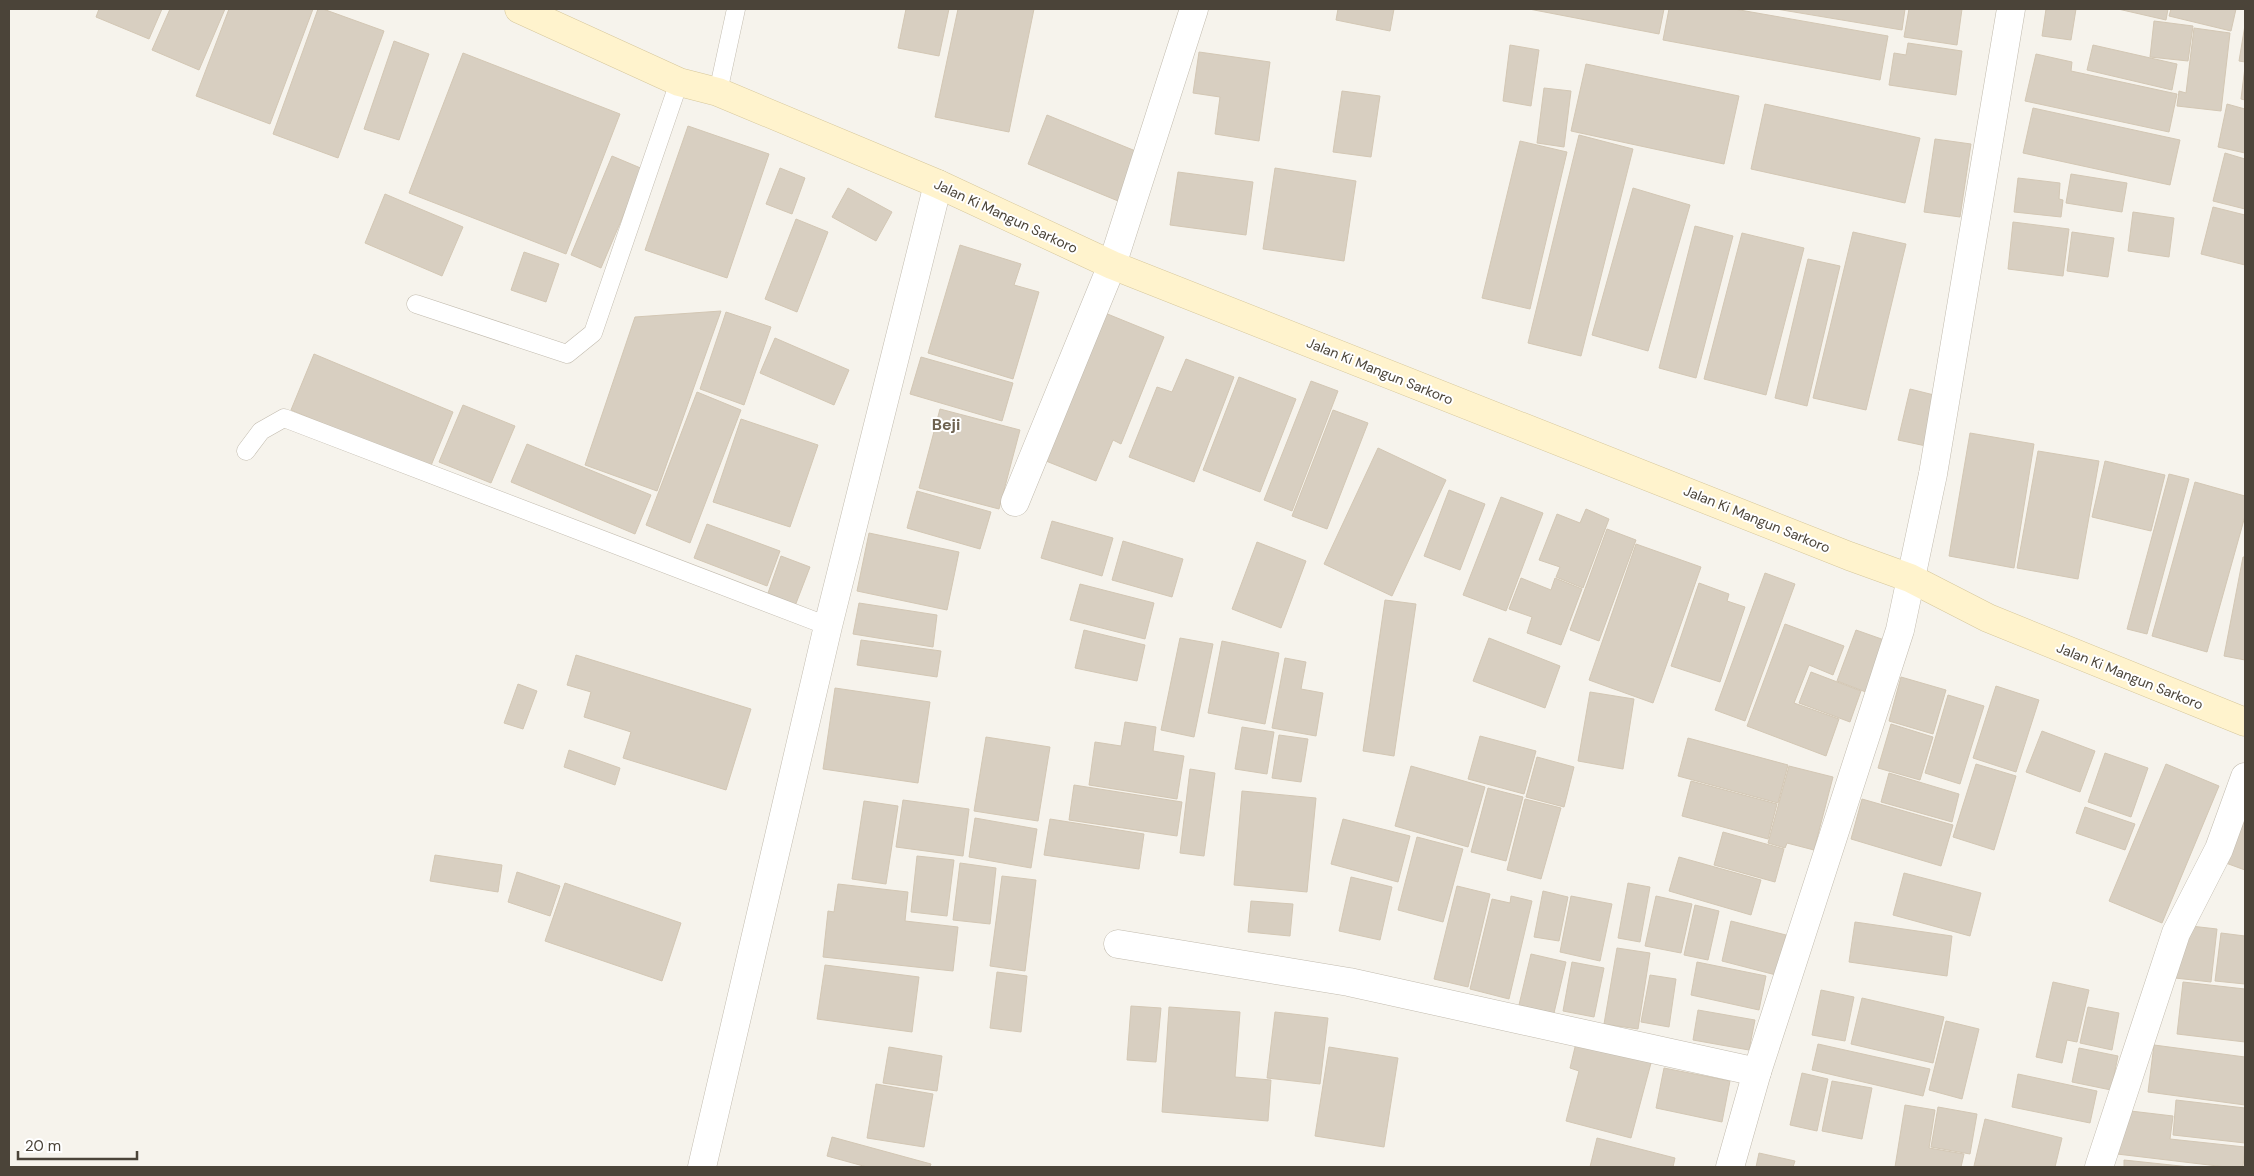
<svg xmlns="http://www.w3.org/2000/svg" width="2254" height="1176" viewBox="0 0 2254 1176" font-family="'DM Sans',sans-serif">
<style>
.building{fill:#d8cfc1;stroke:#d3c7b4}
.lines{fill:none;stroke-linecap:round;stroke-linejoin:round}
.service-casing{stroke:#c2bbae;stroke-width:19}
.minor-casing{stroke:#c2bbae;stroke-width:29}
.tertiary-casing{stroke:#c2bbae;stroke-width:29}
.secondary-casing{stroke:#d6c79b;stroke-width:29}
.service{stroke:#fff;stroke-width:18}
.minor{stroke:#fff;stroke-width:28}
.tertiary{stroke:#fff;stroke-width:28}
.secondary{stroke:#fff3cd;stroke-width:28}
.labels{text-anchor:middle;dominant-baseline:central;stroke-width:4;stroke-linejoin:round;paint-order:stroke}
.street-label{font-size:14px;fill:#4b4439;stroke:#fff}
.quarter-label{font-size:16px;font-weight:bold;fill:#6e6250;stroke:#fff}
</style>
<rect width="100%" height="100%" fill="#f6f3ec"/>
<g class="building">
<polygon points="99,9 162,9 149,39 96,17"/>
<polygon points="170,9 225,9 199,70 152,50"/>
<polygon points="229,9 313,9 270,124 196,96"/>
<polygon points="318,9 323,9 384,31 338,158 273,134"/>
<polygon points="906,9 949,9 939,56 898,48"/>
<polygon points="958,9 1034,9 1009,132 935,117"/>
<polygon points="1338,9 1394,9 1390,31 1336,20"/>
<polygon points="1529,9 1664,9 1659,34"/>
<polygon points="1669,9 1734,9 1888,36 1880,80 1663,40"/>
<polygon points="1776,9 1905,9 1902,30"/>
<polygon points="1909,9 1962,9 1957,45 1904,37"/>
<polygon points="2046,9 2076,9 2071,40 2042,36"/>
<polygon points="2118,9 2168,9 2166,20"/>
<polygon points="2171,9 2236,9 2231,31 2169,16"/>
<polygon points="2154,21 2193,26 2188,61 2150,57"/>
<polygon points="2245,25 2245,62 2239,61"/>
<polygon points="2194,28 2230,33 2221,111 2177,106 2179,91 2186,93"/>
<polygon points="394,41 429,54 399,140 364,129"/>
<polygon points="1908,43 1962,51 1956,95 1889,85 1894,53 1906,55"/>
<polygon points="1510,45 1539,50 1531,106 1503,101"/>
<polygon points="2093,45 2177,64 2172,90 2087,70"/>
<polygon points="1199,52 1270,62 1259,141 1215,134 1220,97 1193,93"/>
<polygon points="463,53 620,114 566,254 409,193"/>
<polygon points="2036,54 2072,62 2071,71 2177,94 2169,132 2025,101"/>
<polygon points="1586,64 1739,96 1724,164 1571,131"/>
<polygon points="2245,67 2245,100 2241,99"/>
<polygon points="1544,88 1571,91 1564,147 1537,143"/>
<polygon points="1342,91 1380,96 1371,157 1333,152"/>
<polygon points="1765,104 1920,138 1905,203 1751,169"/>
<polygon points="2227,104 2245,109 2245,153 2218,147"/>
<polygon points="2033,108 2180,140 2170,185 2023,153"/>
<polygon points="1047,115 1143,154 1123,203 1028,164"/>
<polygon points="688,126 769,154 727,278 645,250"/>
<polygon points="1579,135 1633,149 1581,356 1528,343"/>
<polygon points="1935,139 1971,144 1960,217 1924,212"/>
<polygon points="1520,141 1567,152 1530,309 1482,298"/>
<polygon points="2225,153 2245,159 2245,209 2213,201"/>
<polygon points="612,156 643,169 601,268 571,255"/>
<polygon points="780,168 805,178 792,214 766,204"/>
<polygon points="1275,168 1356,181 1344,261 1263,249"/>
<polygon points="1178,172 1253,182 1246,235 1170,225"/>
<polygon points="2071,174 2127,183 2122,212 2066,203"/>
<polygon points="2018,178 2060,183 2059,199 2063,200 2061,217 2014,212"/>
<polygon points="848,188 892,212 876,241 832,217"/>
<polygon points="1633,188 1690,205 1648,351 1592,335"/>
<polygon points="385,194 463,227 442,276 365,243"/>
<polygon points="2213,207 2245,215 2245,265 2201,254"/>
<polygon points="2133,212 2174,218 2169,257 2128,251"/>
<polygon points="796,219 828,232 797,312 765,299"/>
<polygon points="2013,222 2069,229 2063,276 2008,269"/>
<polygon points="1695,226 1733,236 1696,378 1659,368"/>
<polygon points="1853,232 1906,244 1866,410 1813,398"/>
<polygon points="2072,232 2114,238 2108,277 2067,271"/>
<polygon points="1742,233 1804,248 1766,395 1704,379"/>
<polygon points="960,245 1021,264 1014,285 1039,292 1013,379 928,353"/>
<polygon points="524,252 559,264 546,302 511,290"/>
<polygon points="1808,259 1840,266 1807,406 1775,398"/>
<polygon points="721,311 657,491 585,465 635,317"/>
<polygon points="726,312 771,327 744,405 700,389"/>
<polygon points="1105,313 1164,337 1121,444 1113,440 1096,481 1046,461"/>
<polygon points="775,338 849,370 834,405 760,373"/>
<polygon points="314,354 453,412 430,468 291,410"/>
<polygon points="921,357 1013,383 1002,421 910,394"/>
<polygon points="1186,359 1234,377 1194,482 1129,457 1157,387 1172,392"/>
<polygon points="1239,377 1296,399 1260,492 1203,470"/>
<polygon points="1311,381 1338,391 1292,511 1264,500"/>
<polygon points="1910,389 1938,396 1926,446 1898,440"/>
<polygon points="697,392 741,410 690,543 646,525"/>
<polygon points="463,405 515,426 491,483 439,462"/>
<polygon points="940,409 1020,430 999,509 919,488"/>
<polygon points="1333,410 1368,423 1327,529 1292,516"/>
<polygon points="741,419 818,445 790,527 713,502"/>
<polygon points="1970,433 2034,444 2014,568 1949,556"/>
<polygon points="527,444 651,495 635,534 511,482"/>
<polygon points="1378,448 1446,480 1392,596 1324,564"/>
<polygon points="2038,451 2099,461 2078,579 2017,568"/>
<polygon points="2105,461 2165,475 2151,531 2092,517"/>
<polygon points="2169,474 2189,479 2147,634 2127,629"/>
<polygon points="2195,482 2245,496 2245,516 2207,652 2152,636"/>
<polygon points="1449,490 1485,504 1460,570 1424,556"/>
<polygon points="917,491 991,512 980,549 907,528"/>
<polygon points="1501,497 1543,513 1506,611 1463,595"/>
<polygon points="1586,509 1609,519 1583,588 1556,577 1560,567 1539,560 1557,514 1580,523"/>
<polygon points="1052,521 1113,538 1102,576 1041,558"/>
<polygon points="707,524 780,551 767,586 694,558"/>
<polygon points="1607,529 1636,540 1599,641 1570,630"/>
<polygon points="869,533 959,552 947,610 857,591"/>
<polygon points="1123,541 1183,559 1172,597 1112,580"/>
<polygon points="1257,542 1306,561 1281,628 1232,609"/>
<polygon points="1636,544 1701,567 1653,703 1589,680"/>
<polygon points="781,556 810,567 795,606 767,596"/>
<polygon points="2243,557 2245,557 2245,660 2224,656"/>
<polygon points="1765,573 1795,584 1745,721 1715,710"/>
<polygon points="1521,578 1551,590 1555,578 1582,589 1561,645 1527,633 1532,617 1509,609"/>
<polygon points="1699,583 1729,594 1727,601 1745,607 1720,682 1671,666"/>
<polygon points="1080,584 1154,603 1145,639 1070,620"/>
<polygon points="1385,600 1416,604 1394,756 1363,751"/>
<polygon points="859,603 937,615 933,647 853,634"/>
<polygon points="1785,624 1844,646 1833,675 1809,665 1794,703 1839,719 1826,756 1747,726"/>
<polygon points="1084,630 1145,645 1137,681 1075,668"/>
<polygon points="1856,630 1890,642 1871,694 1837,681"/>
<polygon points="1180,638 1213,644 1194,737 1161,730"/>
<polygon points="1489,638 1560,666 1545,708 1473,681"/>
<polygon points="861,640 941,651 937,677 857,665"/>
<polygon points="1222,641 1279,653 1265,724 1208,713"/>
<polygon points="576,655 751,709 726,790 623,758 631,732 584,717 591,692 567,685"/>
<polygon points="1285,658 1306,662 1301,689 1323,693 1316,736 1272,728"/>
<polygon points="1811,672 1861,691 1850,722 1799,703"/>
<polygon points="1901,677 1946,690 1933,734 1889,721"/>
<polygon points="518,684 537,691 523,729 504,723"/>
<polygon points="1996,686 2039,700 2016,772 1973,758"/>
<polygon points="835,688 930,702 918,783 823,769"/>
<polygon points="1590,692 1634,699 1623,769 1578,761"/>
<polygon points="1948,695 1984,706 1960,784 1925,773"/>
<polygon points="1125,722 1156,727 1153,751 1184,756 1177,799 1089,785 1095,742 1121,746"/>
<polygon points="1891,724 1933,737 1920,780 1878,768"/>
<polygon points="1242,727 1274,732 1267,774 1235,769"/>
<polygon points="2042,731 2095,751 2080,792 2026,772"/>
<polygon points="1279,735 1308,739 1301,782 1272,778"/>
<polygon points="1480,736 1536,751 1524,794 1468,779"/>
<polygon points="986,737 1050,747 1038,821 974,811"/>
<polygon points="1688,738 1788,765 1778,803 1678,776"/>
<polygon points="569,750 620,768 615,785 564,767"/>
<polygon points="2105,753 2148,768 2131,817 2088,802"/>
<polygon points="1537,757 1574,767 1564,807 1526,797"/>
<polygon points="1976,764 2016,776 1994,850 1953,837"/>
<polygon points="2166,764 2219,786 2162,923 2109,901"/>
<polygon points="1411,766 1485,787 1468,847 1395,826"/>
<polygon points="1789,766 1833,777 1814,850 1787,843 1785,848 1768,843"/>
<polygon points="1190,769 1215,773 1204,856 1180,853"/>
<polygon points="1889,773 1959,794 1952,822 1881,802"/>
<polygon points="1691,781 1777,804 1768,839 1682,816"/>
<polygon points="1074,785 1182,802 1177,836 1069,820"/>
<polygon points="1488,788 1523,797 1506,861 1471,852"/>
<polygon points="1242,791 1316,798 1307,892 1234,885"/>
<polygon points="1525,799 1561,808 1541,879 1507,870"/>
<polygon points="1862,799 1953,825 1941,866 1851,839"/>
<polygon points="903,800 969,809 963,856 896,847"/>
<polygon points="864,801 898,806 886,884 852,879"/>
<polygon points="2245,805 2245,870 2223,862"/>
<polygon points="2085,807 2135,824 2125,850 2076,833"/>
<polygon points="975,818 1037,829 1031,868 969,857"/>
<polygon points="1050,819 1144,834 1139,869 1044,855"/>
<polygon points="1343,819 1410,836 1398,882 1331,864"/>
<polygon points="1723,832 1784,849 1775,882 1714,865"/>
<polygon points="1417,837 1463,849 1443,922 1398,910"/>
<polygon points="435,855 502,865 498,892 430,881"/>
<polygon points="917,856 954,860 947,916 911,912"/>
<polygon points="1679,857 1761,880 1751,915 1669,891"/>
<polygon points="960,863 996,868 990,924 953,920"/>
<polygon points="517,872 560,886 550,916 508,902"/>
<polygon points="1904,873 1981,893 1970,936 1893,915"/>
<polygon points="1002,876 1036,880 1025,971 990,966"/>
<polygon points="1351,877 1392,887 1380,940 1339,931"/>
<polygon points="565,883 681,923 662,981 545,941"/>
<polygon points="1628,883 1650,887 1640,942 1618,938"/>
<polygon points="838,884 908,892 905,921 958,927 953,971 823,957 828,911 834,912"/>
<polygon points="1457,886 1490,894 1468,987 1434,979"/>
<polygon points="1543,891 1568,897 1559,941 1534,937"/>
<polygon points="1511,896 1532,901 1509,999 1470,989 1492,899 1510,903"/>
<polygon points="1571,896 1612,904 1600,961 1560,952"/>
<polygon points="1656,896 1692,904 1681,953 1645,946"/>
<polygon points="1251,901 1293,904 1290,936 1248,932"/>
<polygon points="1695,905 1719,911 1708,960 1684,955"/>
<polygon points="1731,921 1786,935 1776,975 1722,961"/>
<polygon points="1855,922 1952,936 1947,976 1849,962"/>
<polygon points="2182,925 2217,929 2211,982 2175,978"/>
<polygon points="2221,933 2245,936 2245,984 2215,981"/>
<polygon points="1617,948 1650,953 1638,1029 1604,1024"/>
<polygon points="1531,954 1566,962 1554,1013 1519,1005"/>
<polygon points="1572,962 1604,968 1594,1017 1563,1011"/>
<polygon points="1697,962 1766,976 1759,1010 1691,995"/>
<polygon points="825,965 919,977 912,1032 817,1019"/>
<polygon points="997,972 1027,976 1021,1032 990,1028"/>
<polygon points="1650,975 1676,979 1669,1027 1641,1022"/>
<polygon points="2053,982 2089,990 2077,1042 2067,1040 2062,1063 2036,1057"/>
<polygon points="2183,982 2245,989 2245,1042 2177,1034"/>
<polygon points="1821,990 1854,997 1845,1041 1812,1035"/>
<polygon points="1862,998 1944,1017 1933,1063 1851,1044"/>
<polygon points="1131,1006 1161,1008 1156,1062 1127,1060"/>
<polygon points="1169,1007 1240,1012 1235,1077 1271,1080 1268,1121 1162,1112"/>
<polygon points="2088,1007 2119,1013 2112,1050 2080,1043"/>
<polygon points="1698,1010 1755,1020 1749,1050 1693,1040"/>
<polygon points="1275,1012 1328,1018 1320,1084 1267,1078"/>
<polygon points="1946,1021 1979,1029 1962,1099 1929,1090"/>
<polygon points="1576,1043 1651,1063 1631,1138 1566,1121 1579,1071 1570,1068"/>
<polygon points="1818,1044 1930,1069 1923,1096 1812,1070"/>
<polygon points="2154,1045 2245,1057 2245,1105 2148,1092"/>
<polygon points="889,1047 942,1056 937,1091 883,1083"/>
<polygon points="1329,1047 1398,1058 1384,1147 1315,1136"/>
<polygon points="2079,1048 2118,1056 2111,1090 2072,1082"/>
<polygon points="1664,1068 1730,1081 1722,1122 1656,1108"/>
<polygon points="1802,1073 1828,1079 1817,1131 1790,1125"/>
<polygon points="2018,1074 2097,1091 2090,1123 2012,1107"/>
<polygon points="1832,1081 1872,1088 1862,1139 1822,1131"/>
<polygon points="876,1084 933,1094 924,1147 867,1138"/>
<polygon points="2176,1100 2245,1108 2245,1143 2173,1135"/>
<polygon points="1905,1105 1935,1110 1929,1148 1964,1154 1961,1167 1895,1167"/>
<polygon points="1938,1107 1977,1114 1970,1154 1931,1147"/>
<polygon points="2122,1110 2173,1116 2170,1139 2245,1147 2243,1167 2226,1167 2117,1154"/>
<polygon points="1985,1119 2062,1138 2055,1167 1974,1166"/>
<polygon points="832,1137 931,1164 930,1167 867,1167 827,1156"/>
<polygon points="1597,1138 1675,1158 1673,1167 1590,1167"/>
<polygon points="1759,1153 1795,1161 1793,1167 1756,1167"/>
<polygon points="2124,1160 2190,1167 2124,1167"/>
</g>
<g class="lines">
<g class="service-casing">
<g id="service">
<polyline points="718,92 736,9"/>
<polyline points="416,304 567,354 593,333 679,82"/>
<polyline points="246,451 261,431 284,418 828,626"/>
</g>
</g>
<g class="minor-casing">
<g id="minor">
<polyline points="1015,502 1112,265 1194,9"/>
<polyline points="1118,944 1349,982 1757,1072"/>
<polyline points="702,1167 828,626 938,184"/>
<polyline points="2099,1167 2176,933 2219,849 2245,777"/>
</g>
</g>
<g class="tertiary-casing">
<polyline id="tertiary" points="1730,1167 1757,1072 1900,630 1933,474 2011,9"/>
</g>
<g class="secondary-casing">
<polyline id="secondary" points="519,9 679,82 718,92 938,184 1112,265 1849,556 1910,578 1988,618 2245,722"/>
</g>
<use href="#service" class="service"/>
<use href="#minor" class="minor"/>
<use href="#tertiary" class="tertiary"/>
<use href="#secondary" class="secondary"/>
</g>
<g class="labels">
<g class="street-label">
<text transform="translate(1006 216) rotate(25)">Jalan Ki Mangun Sarkoro</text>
<text transform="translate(1380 371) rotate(22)">Jalan Ki Mangun Sarkoro</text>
<text transform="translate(1757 519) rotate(22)">Jalan Ki Mangun Sarkoro</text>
<text transform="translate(2130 676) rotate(22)">Jalan Ki Mangun Sarkoro</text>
</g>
<g class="quarter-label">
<text x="946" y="424">Beji</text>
</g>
</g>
<rect width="2254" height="1176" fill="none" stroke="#4b4439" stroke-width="20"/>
<path d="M18 1151v8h119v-8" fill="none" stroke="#4b4439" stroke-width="2.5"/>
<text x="25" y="1151" font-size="15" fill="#4b4439" stroke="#ffffff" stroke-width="4" paint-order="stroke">20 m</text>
</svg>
